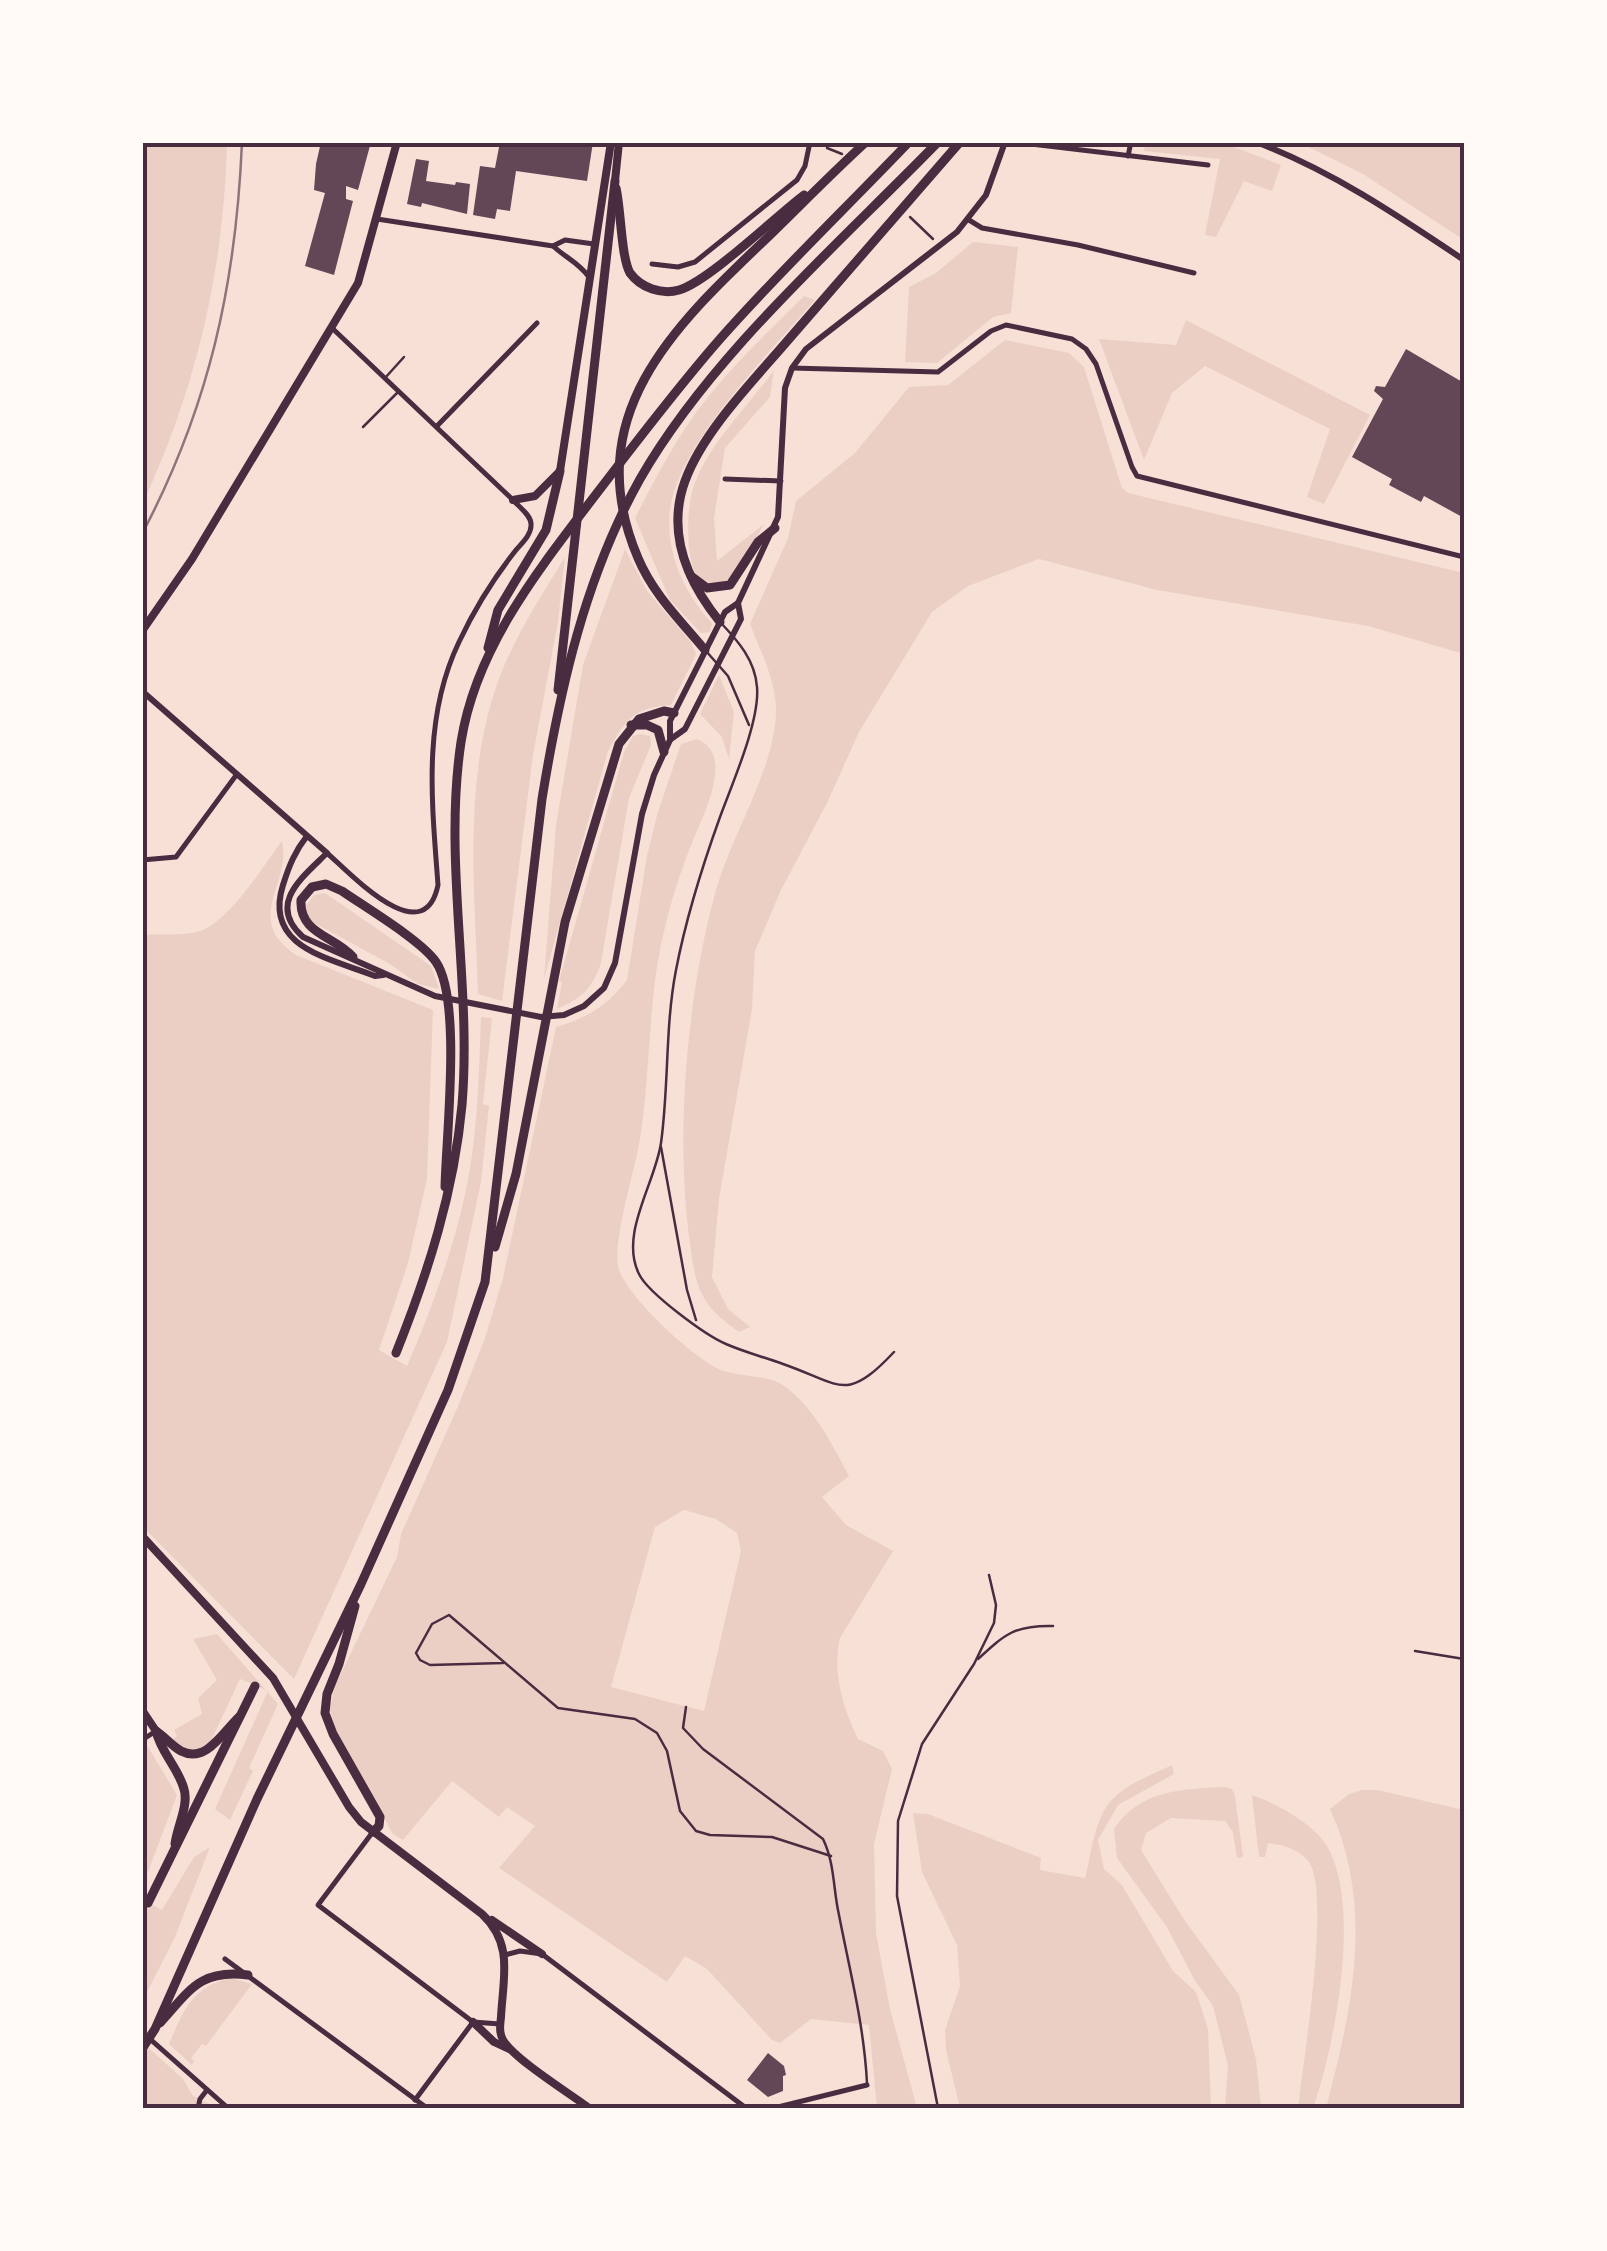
<svg xmlns="http://www.w3.org/2000/svg" width="1607" height="2251" viewBox="0 0 1607 2251" font-family="Ubuntu,sans-serif">
<style>
.green{fill:#ebcfc5;fill-rule:evenodd}
.building{fill:#644757}
.lines{fill:none;stroke-linecap:round;stroke-linejoin:round}
.path{stroke:#4a2c40;stroke-width:2.5}
.service{stroke:#4a2c40;stroke-width:2.5}
.minor{stroke:#4a2c40;stroke-width:5}
.tertiary{stroke:#4a2c40;stroke-width:6}
.secondary{stroke:#4a2c40;stroke-width:8}
.motorway{stroke:#4a2c40;stroke-width:9}
.tram{stroke:#8f747c;stroke-width:2.5}
.neatline{fill:none;stroke:#4a2c40;stroke-width:4}
</style>
<rect width="100%" height="100%" fill="#f7e1d7"/>
<g class="green">
<path d="M 143,142 L 227,143 C 224,270 196,388 143,503 Z"/>
<polygon points="1145,143 1223,143 1281,165 1272,191 1244,181 1216,237 1205,235 1220,159 1144,151"/>
<polygon points="1300,143 1464,143 1464,240 1363,174"/>
<polygon points="973,242 1018,247 1011,313 993,317 937,363 905,362 909,287 936,273"/>
<path d="M 804,296 L 815,300 C 771,351 678,444 670,510 C 665,551 684,594 712,623 L 710,632 L 701,633 L 670,600 L 635,518 C 654,481 673,444 698,410 C 729,368 768,332 804,296 Z"/>
<polygon points="1186,320 1370,415 1324,504 1307,497 1330,429 1205,366 1172,393 1144,460 1099,339 1176,345"/>
<path d="M 1005,340 L 1069,353 L 1084,367 L 1122,488 L 1128,493 L 1464,573 L 1464,654 L 1368,626 L 1157,590 L 1039,559 L 968,586 L 932,612 L 859,732 L 827,803 L 781,890 L 755,951 L 752,1009 L 719,1199 L 712,1277 L 728,1309 L 750,1327 L 739,1332 C 721,1319 708,1309 699,1288 C 692,1269 691,1248 688,1228 C 676,1125 688,990 716,890 C 732,833 775,769 776,711 C 776,680 761,653 750,624 L 788,538 L 796,501 L 855,453 L 909,387 L 948,385 Z"/>
<path d="M 774,370 L 770,397 L 725,448 L 714,518 L 717,561 L 764,524 C 754,541 743,573 725,582 C 681,604 686,513 692,492 C 705,447 747,408 774,370 Z"/>
<path d="M 625,549 L 647,591 L 691,642 L 696,654 L 671,705 C 633,708 626,719 608,751 L 544,979 L 556,825 L 583,665 Z"/>
<path d="M 565,557 L 558,622 L 533,755 L 502,1001 L 478,994 C 475,892 463,785 496,687 C 512,640 540,598 565,557 Z"/>
<polygon points="719,675 734,712 729,759 722,737 700,714"/>
<path d="M 640,734 L 650,736 L 651,745 L 629,798 L 601,963 C 592,989 582,998 557,1009 L 562,982 L 559,981 L 624,752 L 633,736 Z"/>
<path d="M 697,739 C 713,746 717,758 715,776 C 712,800 699,825 690,848 C 677,881 667,914 660,950 C 648,1012 650,1077 640,1139 C 635,1170 613,1238 618,1266 C 623,1294 698,1363 724,1371 C 742,1377 768,1375 783,1385 C 814,1407 832,1444 849,1476 L 822,1497 L 846,1525 L 893,1551 L 840,1638 C 832,1673 843,1707 858,1739 L 883,1751 L 892,1769 L 874,1844 L 876,1933 L 890,2009 L 917,2108 L 877,2108 L 869,2025 L 811,2019 L 780,2043 L 772,2040 L 707,1969 L 685,1956 L 667,1982 L 499,1868 L 535,1826 L 507,1807 L 499,1817 L 452,1781 L 403,1840 L 393,1834 L 336,1734 L 330,1709 L 335,1686 L 397,1557 L 401,1534 L 459,1404 L 485,1338 L 503,1278 L 556,1027 C 587,1018 607,1006 627,980 L 647,856 L 657,815 L 681,744 ZM 684,1510 L 716,1519 L 737,1533 L 741,1551 L 704,1711 L 611,1687 L 655,1527 Z"/>
<path d="M 282,841 C 292,885 242,918 296,955 L 433,1010 L 427,1179 L 408,1263 L 379,1350 L 407,1366 C 434,1304 458,1237 470,1169 C 478,1119 479,1067 481,1017 L 492,1018 L 483,1104 L 489,1106 L 481,1182 L 447,1342 L 294,1679 L 142,1526 L 143,935 C 160,933 180,936 197,932 C 228,924 263,866 282,841 Z"/>
<polygon points="325,893 431,966 439,989 418,984 390,964 309,920 306,906 314,895"/>
<polygon points="217,1634 278,1704 249,1768 253,1771 230,1820 215,1809 268,1691 240,1679 209,1745 196,1750 180,1748 173,1739 177,1736 174,1730 202,1714 198,1698 217,1680 193,1639"/>
<polygon points="148,1747 177,1795 143,1885 142,1750"/>
<path d="M 1172,1765 L 1174,1774 L 1118,1805 L 1098,1840 L 1104,1869 L 1122,1885 L 1173,1971 L 1196,1992 L 1208,2029 L 1211,2108 L 960,2108 L 946,2050 L 945,2030 L 960,1986 L 957,1945 L 922,1872 L 913,1813 L 928,1814 L 1041,1858 L 1040,1870 L 1085,1878 C 1093,1849 1094,1809 1122,1791 C 1136,1780 1156,1773 1172,1765 Z"/>
<path d="M 1225,1787 L 1232,1789 L 1235,1796 L 1243,1857 L 1237,1858 L 1233,1832 L 1225,1821 L 1171,1818 L 1146,1833 L 1141,1850 L 1183,1918 L 1239,1995 L 1256,2059 L 1261,2108 L 1225,2108 L 1228,2066 L 1213,2006 L 1194,1979 L 1167,1927 L 1117,1858 L 1114,1829 C 1140,1790 1181,1789 1225,1787 Z"/>
<path d="M 1362,1790 L 1377,1790 L 1464,1810 L 1464,1946 L 1461,1949 L 1464,2108 L 1326,2108 C 1352,2009 1375,1907 1330,1809 L 1349,1794 Z"/>
<path d="M 1252,1795 C 1277,1804 1313,1823 1327,1846 C 1362,1905 1335,2046 1313,2108 L 1298,2108 C 1303,2064 1331,1893 1309,1862 C 1299,1849 1283,1845 1268,1843 L 1265,1857 L 1259,1857 Z"/>
<polygon points="210,1847 175,1937 143,2000 143,1900 162,1910 194,1857"/>
<path d="M 230,1978 L 252,1984 L 206,2046 L 202,2044 L 191,2058 L 194,2061 L 192,2065 L 169,2044 C 184,2010 191,1988 230,1978 Z"/>
<polygon points="142,2042 183,2079 193,2096 217,2108 143,2108"/>
</g>
<g class="building">
<polygon points="321,142 371,142 358,190 346,186 346,199 353,201 334,275 305,266 325,193 314,190 316,164"/>
<polygon points="500,142 593,142 587,181 516,171 510,211 497,209 495,219 473,215 480,166 495,168"/>
<polygon points="416,159 429,161 426,181 455,185 456,182 470,184 467,214 422,203 421,207 407,204"/>
<polygon points="1406,349 1464,383 1464,518 1424,496 1421,502 1389,485 1392,479 1352,457 1383,399 1374,391 1376,386 1385,387"/>
<polygon points="768,2053 784,2066 786,2075 783,2076 783,2091 768,2097 747,2080"/>
</g>
<g class="lines">
<g class="path">
<polyline points="828,142 827,148 842,154"/>
<polyline points="910,217 933,239"/>
</g>
<g class="service">
<polyline points="385,378 404,357"/>
<polyline points="363,427 397,393"/>
<path d="M 721,623 C 738,641 755,660 757,687 C 760,721 732,784 720,817 C 702,867 686,918 676,970 C 665,1026 669,1086 661,1143 C 655,1184 619,1234 639,1274 C 648,1293 705,1335 726,1344 C 744,1352 764,1357 783,1364 C 841,1384 845,1404 894,1352"/>
<polyline points="706,651 728,676 749,725"/>
<polyline points="661,1147 687,1290 696,1320"/>
<polyline points="1415,1651 1464,1659"/>
<path d="M 978,1659 C 1005,1634 1015,1625 1053,1626"/>
<polyline points="503,1663 430,1665 420,1660 416,1653 432,1624 449,1615 558,1708 635,1719 657,1733 667,1751 680,1811 696,1831 710,1835 772,1837 831,1856"/>
<path d="M 686,1707 L 683,1728 L 703,1749 L 823,1839 C 835,1864 833,1889 839,1915 C 850,1972 864,2025 867,2083"/>
<polyline points="938,2108 897,1896 898,1821 922,1744 974,1664 994,1623 996,1605 989,1575"/>
</g>
<g class="minor">
<polyline points="1013,142 1208,165"/>
<polyline points="1128,156 1131,142"/>
<path d="M 377,219 L 553,246 C 566,258 578,262 589,277"/>
<polyline points="969,220 982,228 1078,245 1194,273"/>
<polyline points="553,246 565,240 594,244"/>
<polyline points="652,264 678,267 695,262 797,180 805,166 810,142"/>
<polyline points="792,368 938,372 991,331 1006,325 1072,339 1086,349 1096,364 1132,467 1137,476 1464,557"/>
<polyline points="437,426 537,323"/>
<polyline points="725,479 781,481"/>
<path d="M 327,853 C 351,874 424,953 438,885 C 432,803 422,719 459,642 C 475,608 493,579 516,550 C 522,543 532,534 531,524 C 531,515 519,507 513,500 L 332,328"/>
<polyline points="142,860 176,857 237,774"/>
<polyline points="142,1740 156,1731"/>
<polyline points="372,1833 318,1905 473,2022 500,2024"/>
<polyline points="505,1955 520,1951 542,1954 746,2108"/>
<polyline points="225,1959 427,2108"/>
<polyline points="142,2032 228,2108"/>
<polyline points="415,2100 473,2022"/>
<polyline points="198,2108 200,2099 207,2090"/>
<polyline points="774,2108 867,2085"/>
</g>
<g class="tertiary">
<path d="M 1256,142 C 1332,171 1397,215 1464,260"/>
<path d="M 142,691 L 327,853 C 303,877 266,904 303,937 L 435,996 L 541,1017 L 564,1015 L 584,1006 L 604,988 L 615,963 L 642,814 L 654,775 L 670,740 L 670,721 L 725,612 L 738,603 L 778,517 L 785,388 L 792,368 L 806,349 L 957,232 L 986,195 L 1005,142"/>
<polyline points="671,739 685,729 741,619 738,603"/>
<path d="M 307,836 C 295,851 289,866 283,885 C 263,948 330,958 375,976 L 383,975"/>
</g>
<g class="secondary">
<polyline points="615,181 619,142"/>
<polyline points="513,500 535,496 560,471 611,142"/>
<polyline points="142,631 192,559 358,283 397,142"/>
<path d="M 142,1536 L 273,1678 L 349,1807 L 361,1822 L 482,1914 C 514,1944 503,1977 501,2017 C 500,2025 499,2033 503,2040 C 514,2059 569,2093 589,2108"/>
<polyline points="142,1710 156,1731"/>
<polyline points="492,1920 542,1954"/>
<polyline points="473,2022 494,2042 509,2049"/>
</g>
<g class="motorway">
<path d="M 616,188 C 621,209 621,257 630,273 C 641,288 662,295 679,290 C 709,281 775,217 804,195"/>
<polyline points="691,576 707,588 730,585 758,542 775,528"/>
<path d="M 720,622 C 687,581 666,533 685,481 C 703,431 755,379 789,339 C 846,274 903,208 960,142"/>
<polyline points="488,648 498,610 546,530 560,471"/>
<path d="M 705,650 C 681,621 653,594 638,558 C 578,417 673,327 767,238 C 800,206 832,173 866,142"/>
<polyline points="558,690 615,181"/>
<polyline points="631,725 647,725 658,730 664,752"/>
<path d="M 353,957 C 335,936 299,934 301,900 L 312,887 L 326,884 L 342,891 C 365,907 422,941 436,962 C 462,1000 446,1137 445,1187"/>
<polyline points="495,1247 516,1174 565,922 619,744 639,719 664,711 674,713"/>
<path d="M 396,1353 C 428,1273 454,1192 462,1105 C 472,985 443,862 461,742 C 476,646 540,568 597,493 C 637,441 677,388 720,339 C 780,271 846,208 909,142"/>
<polyline points="355,1606 339,1664 327,1694 325,1713 333,1734 380,1817 379,1826 373,1832"/>
<path d="M 156,1731 C 161,1753 178,1767 184,1789 C 189,1805 177,1827 175,1844"/>
<path d="M 156,1731 C 165,1737 172,1746 181,1751 C 206,1764 223,1732 239,1717"/>
<polyline points="148,1903 255,1686"/>
<path d="M 160,2023 C 190,1990 200,1969 248,1975"/>
<path d="M 142,2049 L 155,2029 L 257,1799 L 361,1584 L 448,1390 L 485,1282 L 542,799 C 560,689 585,577 640,479 C 711,355 838,245 938,142"/>
</g>
<path class="tram" d="M 142,534 C 209,407 236,285 242,142"/>
</g>
<rect width="1607" height="2251" fill="none" stroke="#fffaf5" stroke-width="290"/>
<rect x="145" y="145" width="1317" height="1961" class="neatline"/>
</svg>
